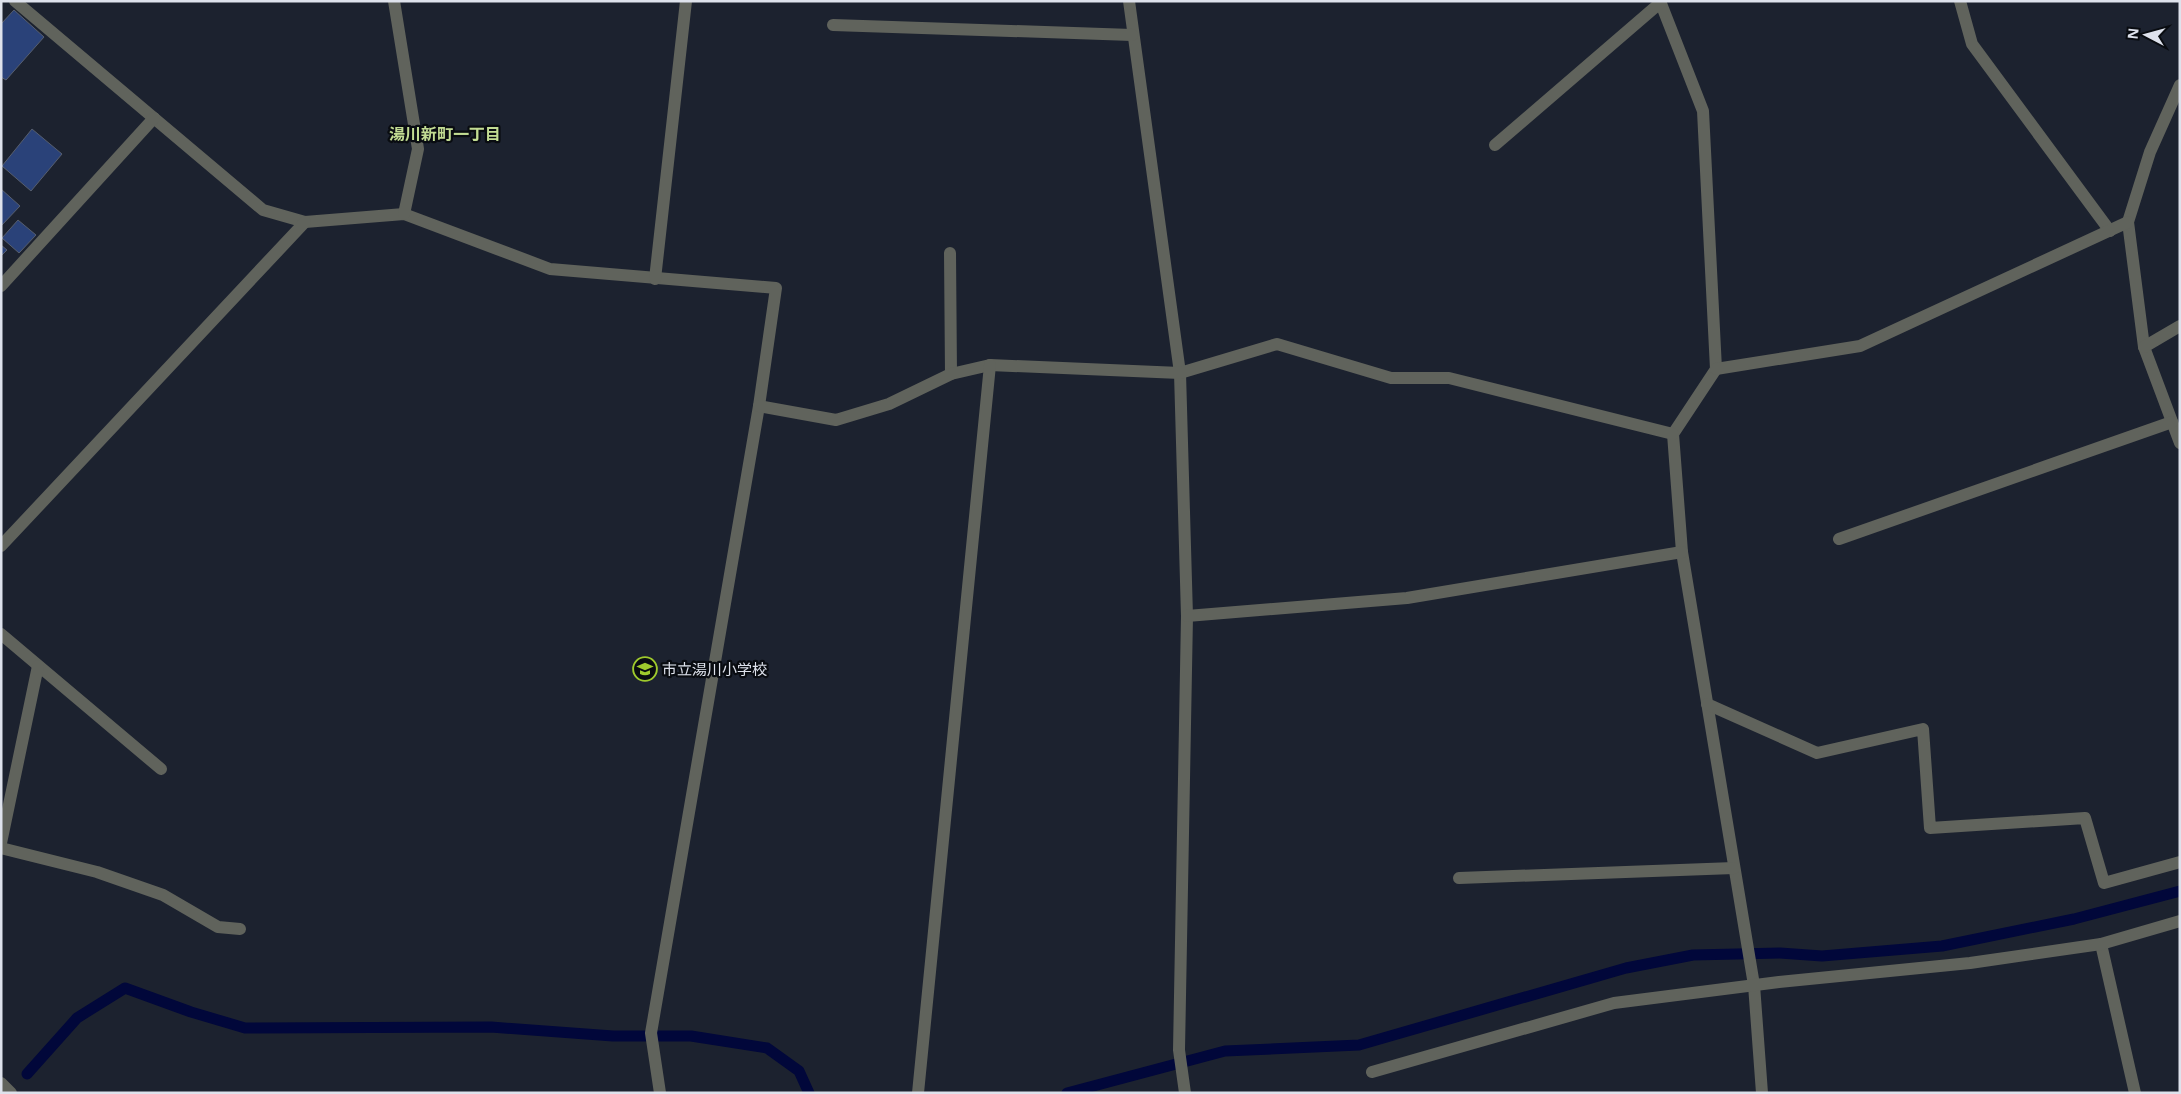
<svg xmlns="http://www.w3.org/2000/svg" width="2181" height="1094" viewBox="0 0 2181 1094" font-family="'Noto Sans','Noto Sans JP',sans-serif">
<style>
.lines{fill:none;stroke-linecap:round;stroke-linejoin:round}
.stream{stroke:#01073a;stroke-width:11}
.building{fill:#2a4279;stroke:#565e6e}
.minor{stroke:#60635c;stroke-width:12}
.labels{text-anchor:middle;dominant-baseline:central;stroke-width:4.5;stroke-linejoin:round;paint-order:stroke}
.poi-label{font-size:15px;fill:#dee2ec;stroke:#090c11;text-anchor:start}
.neighbourhood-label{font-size:16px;font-weight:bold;fill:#c2dc93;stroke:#090c11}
</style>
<rect width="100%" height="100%" fill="#1c222f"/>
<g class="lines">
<g class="stream">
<polyline points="27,1074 77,1018 125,988 191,1012 245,1028 491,1027 613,1036 691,1036 767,1048 799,1071 809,1093"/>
<polyline points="1067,1093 1225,1051 1359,1045 1626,968 1693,955 1780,953 1822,956 1942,946 2074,919 2180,891"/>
</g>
</g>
<g class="building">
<polygon points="14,10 44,37 6,80 1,77 1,24"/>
<polygon points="32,129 62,154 31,191 2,166"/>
<polygon points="1,189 20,206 1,226"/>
<polygon points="18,220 36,235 19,253 2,238"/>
<polygon points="1,245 7,250 1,256"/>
</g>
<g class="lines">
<g class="minor">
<polyline points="15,1 263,210 305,222 404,214 550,269 776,288 759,406 651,1033 660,1093"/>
<polyline points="394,1 418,149 404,214"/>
<polyline points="1129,1 1180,373 1187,616 1179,1050 1185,1093"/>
<polyline points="1660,1 1703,111 1716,369 1673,434 1682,552 1754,985 1762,1093"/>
<polyline points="1960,1 1972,44 2110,231"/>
<polyline points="833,25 1132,35"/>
<polyline points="2180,85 2150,152 2128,222 2144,347 2180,443"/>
<polyline points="1495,145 1660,3"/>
<polyline points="950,253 951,374"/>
<polyline points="655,279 686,1"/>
<polyline points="1,286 154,118"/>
<polyline points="2144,347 2180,326"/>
<polyline points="1716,369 1860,346 2128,222"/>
<polyline points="759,406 836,420 889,404 951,374 990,365 1180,373 1277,344 1391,378 1449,378 1673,434"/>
<polyline points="1839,539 2172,422"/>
<polyline points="1,546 305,222"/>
<polyline points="1187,616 1407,598 1682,552"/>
<polyline points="1,634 161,769"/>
<polyline points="1707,704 1817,753 1923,729 1930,828 2085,818 2104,883 2180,862"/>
<polyline points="1,843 38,666"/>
<polyline points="1,848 97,872 163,895 218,927 240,929"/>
<polyline points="1459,878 1734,868"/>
<polyline points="2101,944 2135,1093"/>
<polyline points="1372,1072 1614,1003 1779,982 1970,963 2101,944 2180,921"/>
<polyline points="1,1083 11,1093"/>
<polyline points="918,1093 990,365"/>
</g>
</g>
<defs>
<g id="school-ring" transform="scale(1.25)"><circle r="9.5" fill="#090c11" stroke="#9fca2d" stroke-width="1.5"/><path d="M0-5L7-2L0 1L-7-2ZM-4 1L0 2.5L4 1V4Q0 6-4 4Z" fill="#9fca2d"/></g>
</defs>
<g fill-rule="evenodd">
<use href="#school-ring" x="645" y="669"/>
</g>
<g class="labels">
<g class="poi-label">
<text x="662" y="669">市立湯川小学校</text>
</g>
<g class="neighbourhood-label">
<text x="445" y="134">湯川新町一丁目</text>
</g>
</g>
<rect width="2181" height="1094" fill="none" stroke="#dee2ec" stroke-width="5"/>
<g transform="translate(2146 35) rotate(276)" stroke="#090c11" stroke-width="4" paint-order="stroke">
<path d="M0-4L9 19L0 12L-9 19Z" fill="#dee2ec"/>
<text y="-8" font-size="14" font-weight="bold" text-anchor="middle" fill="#dee2ec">N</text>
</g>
</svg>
